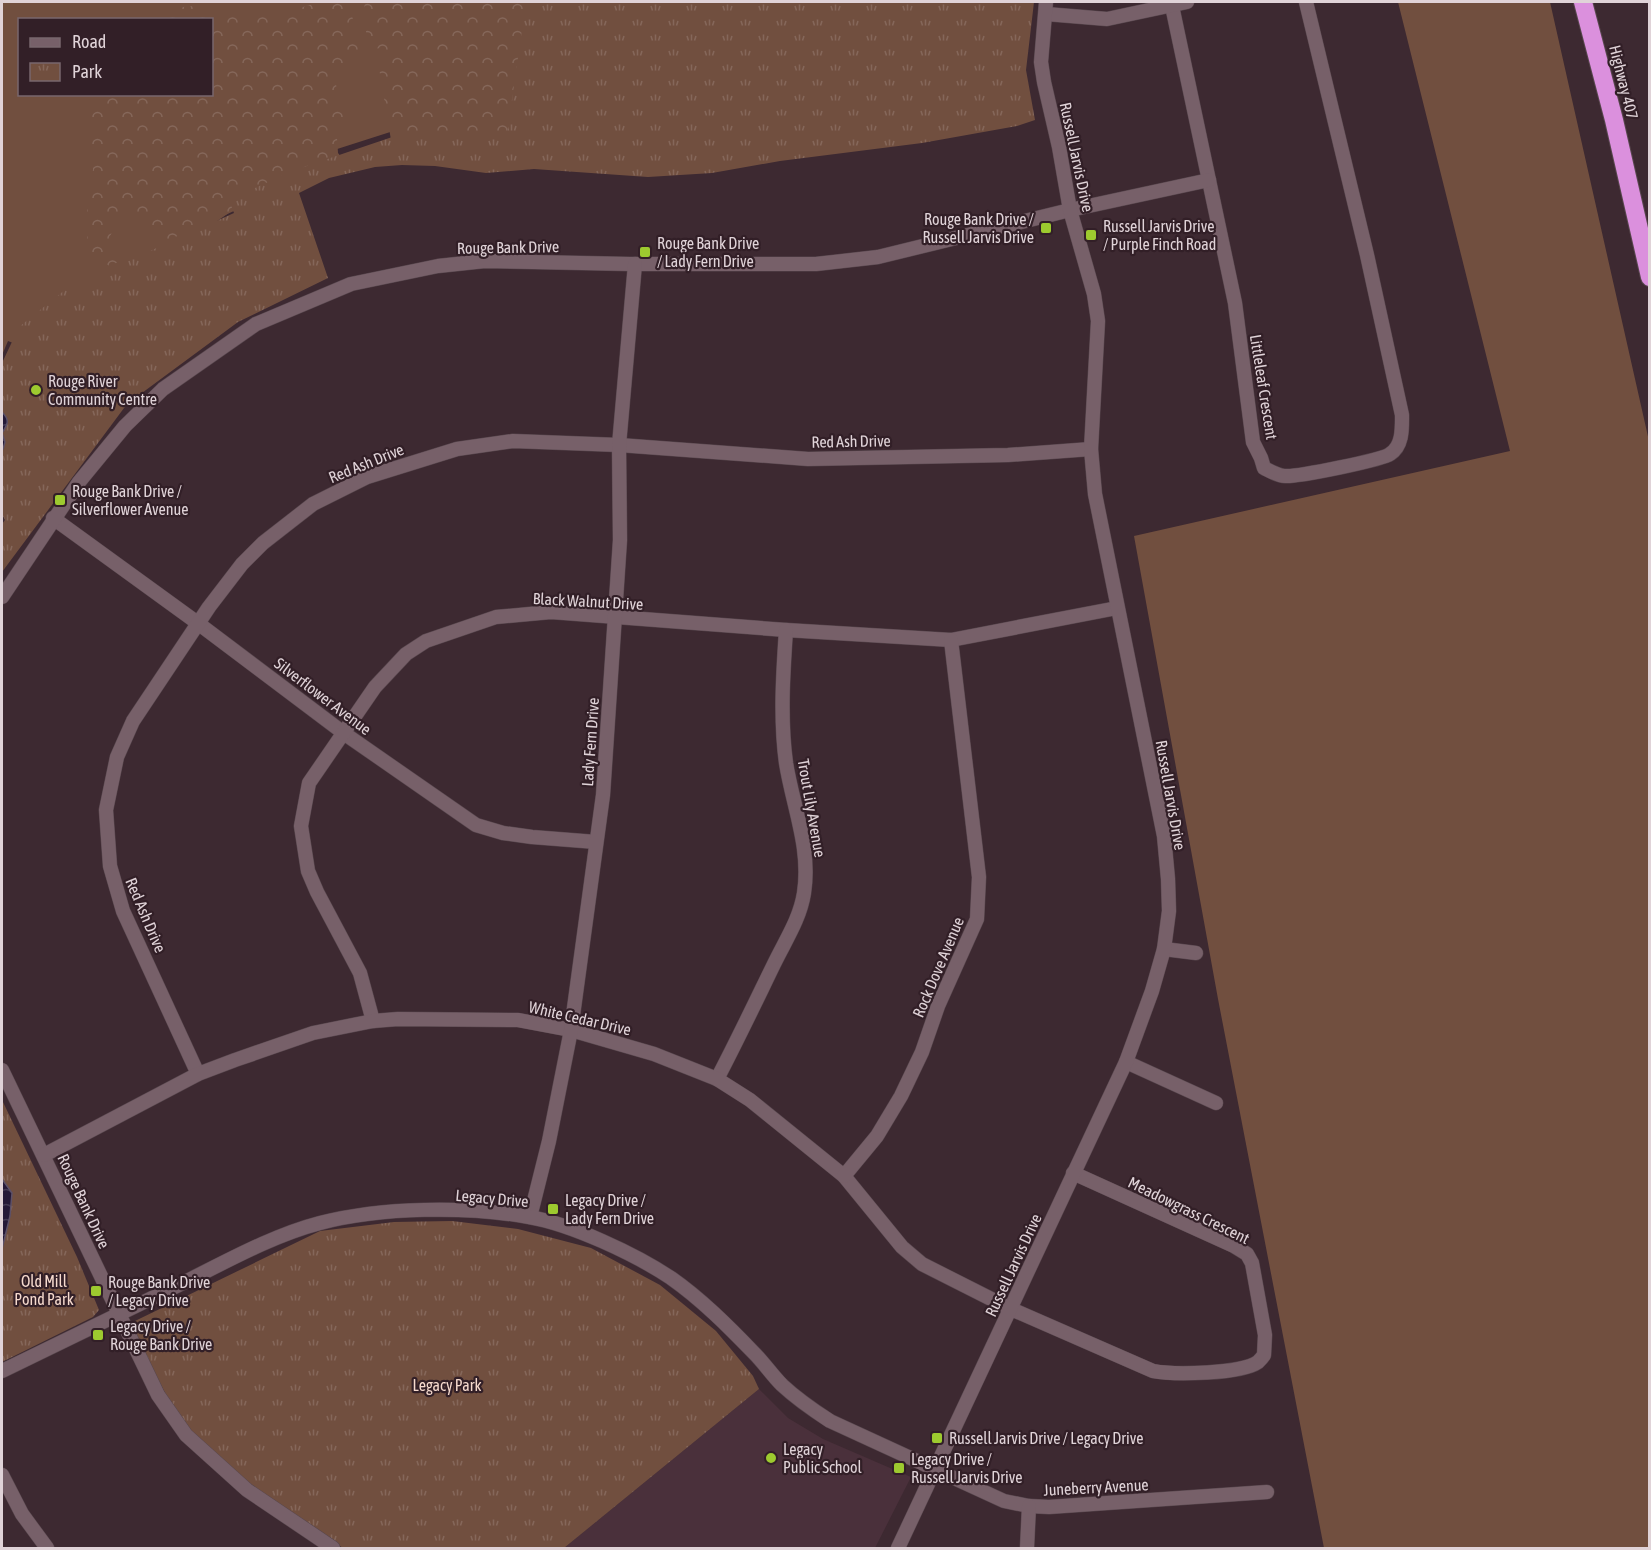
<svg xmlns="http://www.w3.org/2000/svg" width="1651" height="1550" viewBox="0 0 1651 1550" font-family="'Asap Condensed',sans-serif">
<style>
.built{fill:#4a303b}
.grass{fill:#714f3f;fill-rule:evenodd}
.forest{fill:url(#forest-crowns)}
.park{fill:url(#park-tufts)}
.water{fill:url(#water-waves);stroke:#5d5168;stroke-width:1.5}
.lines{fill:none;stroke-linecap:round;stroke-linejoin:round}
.street-casing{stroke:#58474e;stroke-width:15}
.highway-casing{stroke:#58474e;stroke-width:20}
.street{stroke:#776069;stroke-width:14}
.highway{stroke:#db90dd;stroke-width:18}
.poi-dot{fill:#9dca2f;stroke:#321f27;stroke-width:2}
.labels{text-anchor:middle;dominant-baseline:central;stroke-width:4.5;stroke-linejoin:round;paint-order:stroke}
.street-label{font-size:16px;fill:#e0d3d8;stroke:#321f27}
.poi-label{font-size:16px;fill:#e0d3d8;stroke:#321f27;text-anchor:start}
.park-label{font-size:16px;fill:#f6dace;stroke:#321f27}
</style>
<defs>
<pattern id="forest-crowns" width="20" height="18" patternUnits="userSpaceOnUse" patternTransform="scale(1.5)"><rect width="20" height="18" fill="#714f3f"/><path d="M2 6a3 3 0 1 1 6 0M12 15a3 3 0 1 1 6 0" fill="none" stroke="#85675a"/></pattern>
<pattern id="park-tufts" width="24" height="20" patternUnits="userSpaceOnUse" patternTransform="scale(1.5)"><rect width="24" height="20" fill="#714f3f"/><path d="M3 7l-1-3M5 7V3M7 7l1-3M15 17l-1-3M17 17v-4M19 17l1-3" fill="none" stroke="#85675a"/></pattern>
<pattern id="water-waves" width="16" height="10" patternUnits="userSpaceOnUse" patternTransform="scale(1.5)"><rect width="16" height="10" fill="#251938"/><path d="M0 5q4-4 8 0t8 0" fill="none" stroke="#443a54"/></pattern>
</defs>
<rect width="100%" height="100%" fill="#3d2931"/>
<polygon class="built" points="759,1389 788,1418 823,1439 911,1477 875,1548 564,1548"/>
<g class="grass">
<path d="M 2,2 L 964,2 L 409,126 L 306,159 L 193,238 L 36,352 L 8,341 L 2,355 ZM 20,20 L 212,20 L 212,94 L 20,94 Z"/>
<polygon points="1398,2 1550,2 1649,441 1649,1548 1324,1548 1218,999 1134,536 1510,451"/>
</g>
<g class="forest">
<path d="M 319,2 L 342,2 C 356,17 358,34 362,54 C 348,56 341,63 334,76 L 346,128 L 337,138 L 338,153 L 345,162 L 164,242 L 154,243 L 149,240 L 151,221 L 144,215 L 127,212 C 118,221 105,240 106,253 L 121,261 L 109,266 L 101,260 L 92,257 L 87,246 L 87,190 L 93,170 L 90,129 L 92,115 L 110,95 L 212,94 L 212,20 L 161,19 L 162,17 L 183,7 L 194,6 L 246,17 L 271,17 Z"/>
<polygon points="365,2 1026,2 1022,115 393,152 379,68 380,61 387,59 385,47 370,50 363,17"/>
</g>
<g class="park">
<polygon points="526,2 1034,2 1026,70 1035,120 1017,126 922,143 780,161 712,173 648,177 534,169 486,173 435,166 402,165 375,167 329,178 299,193 328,278 238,322 127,404 2,572 2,524 5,520 2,514 2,363 19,327 66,289 234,213 229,200 292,171 404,133 437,131 507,134"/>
<polygon points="2,1100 77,1257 99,1310 93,1317 2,1362"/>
<polygon points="452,1221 518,1229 591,1248 660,1285 716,1331 753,1376 759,1389 564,1548 343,1548 250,1486 191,1435 168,1399 135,1333 135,1321 320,1231 394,1222"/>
</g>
<g class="water">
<path d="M 2,412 C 10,420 8,424 2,433 L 5,442 L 3,449 L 2,450 Z"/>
<polygon points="2,1179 12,1193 10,1216 2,1249"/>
</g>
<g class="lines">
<g class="street-casing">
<g id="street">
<path d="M 1172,6 L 1235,303 L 1253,442 L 1261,458 L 1264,468 C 1270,471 1278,476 1285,476 C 1297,477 1382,460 1390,454 C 1403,446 1402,428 1402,415 L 1367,255 L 1306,2"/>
<polyline points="1046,14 1107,19 1187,2"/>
<polyline points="53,518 199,624 345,734 476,825 503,833 532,837 596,842"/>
<polyline points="2,597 79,482 125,426 163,389 256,324 351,284 438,266 485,261 630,264 816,264 878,257 1070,210 1209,180"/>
<polyline points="1164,949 1196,953"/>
<polyline points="373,1021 360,973 317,892 308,871 301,826 309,783 375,687 406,654 426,641 496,617 551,612 786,630 951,640 1117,608"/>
<polyline points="1126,1062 1216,1103"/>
<polyline points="2,1070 158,1395 186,1435 247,1490 333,1548"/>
<polyline points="198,1074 123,911 110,866 106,810 117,757 133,721 209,607 242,564 263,543 313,504 367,477 457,449 513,441 619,445 808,459 1008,455 1091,449"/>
<path d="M 717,1079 C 737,1041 755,1003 774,964 C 785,941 800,919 804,893 C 811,848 793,807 786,763 C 780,719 783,674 786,630"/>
<path d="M 44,1155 L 198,1074 L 235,1060 L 313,1033 L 373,1021 L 398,1019 L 518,1020 L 571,1030 L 654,1054 L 717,1079 L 750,1100 L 844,1176 L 902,1247 L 922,1264 L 1011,1309 L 1153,1371 C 1174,1375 1241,1374 1258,1362 C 1260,1360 1262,1358 1264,1355 L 1265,1335 L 1252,1263 L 1247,1254 L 1234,1246 L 1073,1173"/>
<polyline points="844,1176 877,1136 901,1096 922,1052 938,1006 977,919 979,877 951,640"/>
<polyline points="530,1217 549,1141 571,1030 603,795 620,540 619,445 635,264"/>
<path d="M 2,1371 C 63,1341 125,1311 187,1281 C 229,1260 274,1235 320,1223 C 381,1207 467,1206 529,1217 C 571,1224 635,1254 671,1278 C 701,1299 728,1326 754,1353 C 764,1363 772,1375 782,1385 C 797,1399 813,1410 830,1421 L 1004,1501 L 1029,1506 L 1049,1507 L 1267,1492"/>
<polyline points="2,1475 22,1514 47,1548"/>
<polyline points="898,1548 1126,1062 1152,991 1164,949 1169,911 1168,879 1164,836 1095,494 1091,449 1098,321 1094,294 1070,210 1059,147 1044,82 1041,62 1046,2"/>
<polyline points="1027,1548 1029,1506"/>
</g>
</g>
<g class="highway-casing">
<polyline id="highway" points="1583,2 1614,120 1650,277"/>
</g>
<use href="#street" class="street"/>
<use href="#highway" class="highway"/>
</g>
<g class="poi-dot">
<rect x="1040" y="222" width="12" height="12" rx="3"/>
<rect x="1085" y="229" width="12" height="12" rx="3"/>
<rect x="639" y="246" width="12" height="12" rx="3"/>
<circle cx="36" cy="390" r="6"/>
<rect x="54" y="494" width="12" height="12" rx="3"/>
<rect x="547" y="1203" width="12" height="12" rx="3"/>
<rect x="90" y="1285" width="12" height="12" rx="3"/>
<rect x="92" y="1329" width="12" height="12" rx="3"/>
<rect x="931" y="1432" width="12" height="12" rx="3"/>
<circle cx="771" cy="1458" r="6"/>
<rect x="893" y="1462" width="12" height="12" rx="3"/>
</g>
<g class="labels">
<g class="street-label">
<text transform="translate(1624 82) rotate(76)">Highway 407</text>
<text transform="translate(1077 157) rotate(78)">Russell Jarvis Drive</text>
<text transform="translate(508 247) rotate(-1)">Rouge Bank Drive</text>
<text transform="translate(1264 387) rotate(81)">Littleleaf Crescent</text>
<text transform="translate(851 441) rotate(-1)">Red Ash Drive</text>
<text transform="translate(366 463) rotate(-22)">Red Ash Drive</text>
<text transform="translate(588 601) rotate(3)">Black Walnut Drive</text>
<text transform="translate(323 696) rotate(37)">Silverflower Avenue</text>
<text transform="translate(590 742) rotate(-86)">Lady Fern Drive</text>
<text transform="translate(1171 795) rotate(80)">Russell Jarvis Drive</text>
<text transform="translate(812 808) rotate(80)">Trout Lily Avenue</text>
<text transform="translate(146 915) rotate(67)">Red Ash Drive</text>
<text transform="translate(938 967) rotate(-67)">Rock Dove Avenue</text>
<text transform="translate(580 1018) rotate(13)">White Cedar Drive</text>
<text transform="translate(492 1198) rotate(5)">Legacy Drive</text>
<text transform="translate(84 1201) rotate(65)">Rouge Bank Drive</text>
<text transform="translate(1189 1210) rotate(26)">Meadowgrass Crescent</text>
<text transform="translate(1013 1265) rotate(-65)">Russell Jarvis Drive</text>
<text transform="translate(1096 1487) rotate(-3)">Juneberry Avenue</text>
</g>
<g class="poi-label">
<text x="1034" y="219" text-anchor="end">Rouge Bank Drive /<tspan x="1034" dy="18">Russell Jarvis Drive</tspan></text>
<text x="1103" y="226">Russell Jarvis Drive<tspan x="1103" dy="18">/ Purple Finch Road</tspan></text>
<text x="657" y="243">Rouge Bank Drive<tspan x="657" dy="18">/ Lady Fern Drive</tspan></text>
<text x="48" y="381">Rouge River<tspan x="48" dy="18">Community Centre</tspan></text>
<text x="72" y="491">Rouge Bank Drive /<tspan x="72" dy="18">Silverflower Avenue</tspan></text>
<text x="565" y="1200">Legacy Drive /<tspan x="565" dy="18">Lady Fern Drive</tspan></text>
<text x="108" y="1282">Rouge Bank Drive<tspan x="108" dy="18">/ Legacy Drive</tspan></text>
<text x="110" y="1326">Legacy Drive /<tspan x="110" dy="18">Rouge Bank Drive</tspan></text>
<text x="949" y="1438">Russell Jarvis Drive / Legacy Drive</text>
<text x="783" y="1449">Legacy<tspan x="783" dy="18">Public School</tspan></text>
<text x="911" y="1459">Legacy Drive /<tspan x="911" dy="18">Russell Jarvis Drive</tspan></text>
</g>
<g class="park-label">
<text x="44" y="1281">Old Mill<tspan x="44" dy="18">Pond Park</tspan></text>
<text x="447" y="1385">Legacy Park</text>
</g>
</g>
<rect width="1651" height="1550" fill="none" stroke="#e0d3d8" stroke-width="6"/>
<rect x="18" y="18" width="195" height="78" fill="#321f27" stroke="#78676e" stroke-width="1.5"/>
<rect x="30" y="38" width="30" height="9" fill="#776069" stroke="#78676e" stroke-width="1.5"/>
<text x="72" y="48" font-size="18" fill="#e0d3d8">Road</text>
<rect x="30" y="63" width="30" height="18" fill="url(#park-tufts)" stroke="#78676e" stroke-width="1.5"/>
<text x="72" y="78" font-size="18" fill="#e0d3d8">Park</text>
</svg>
